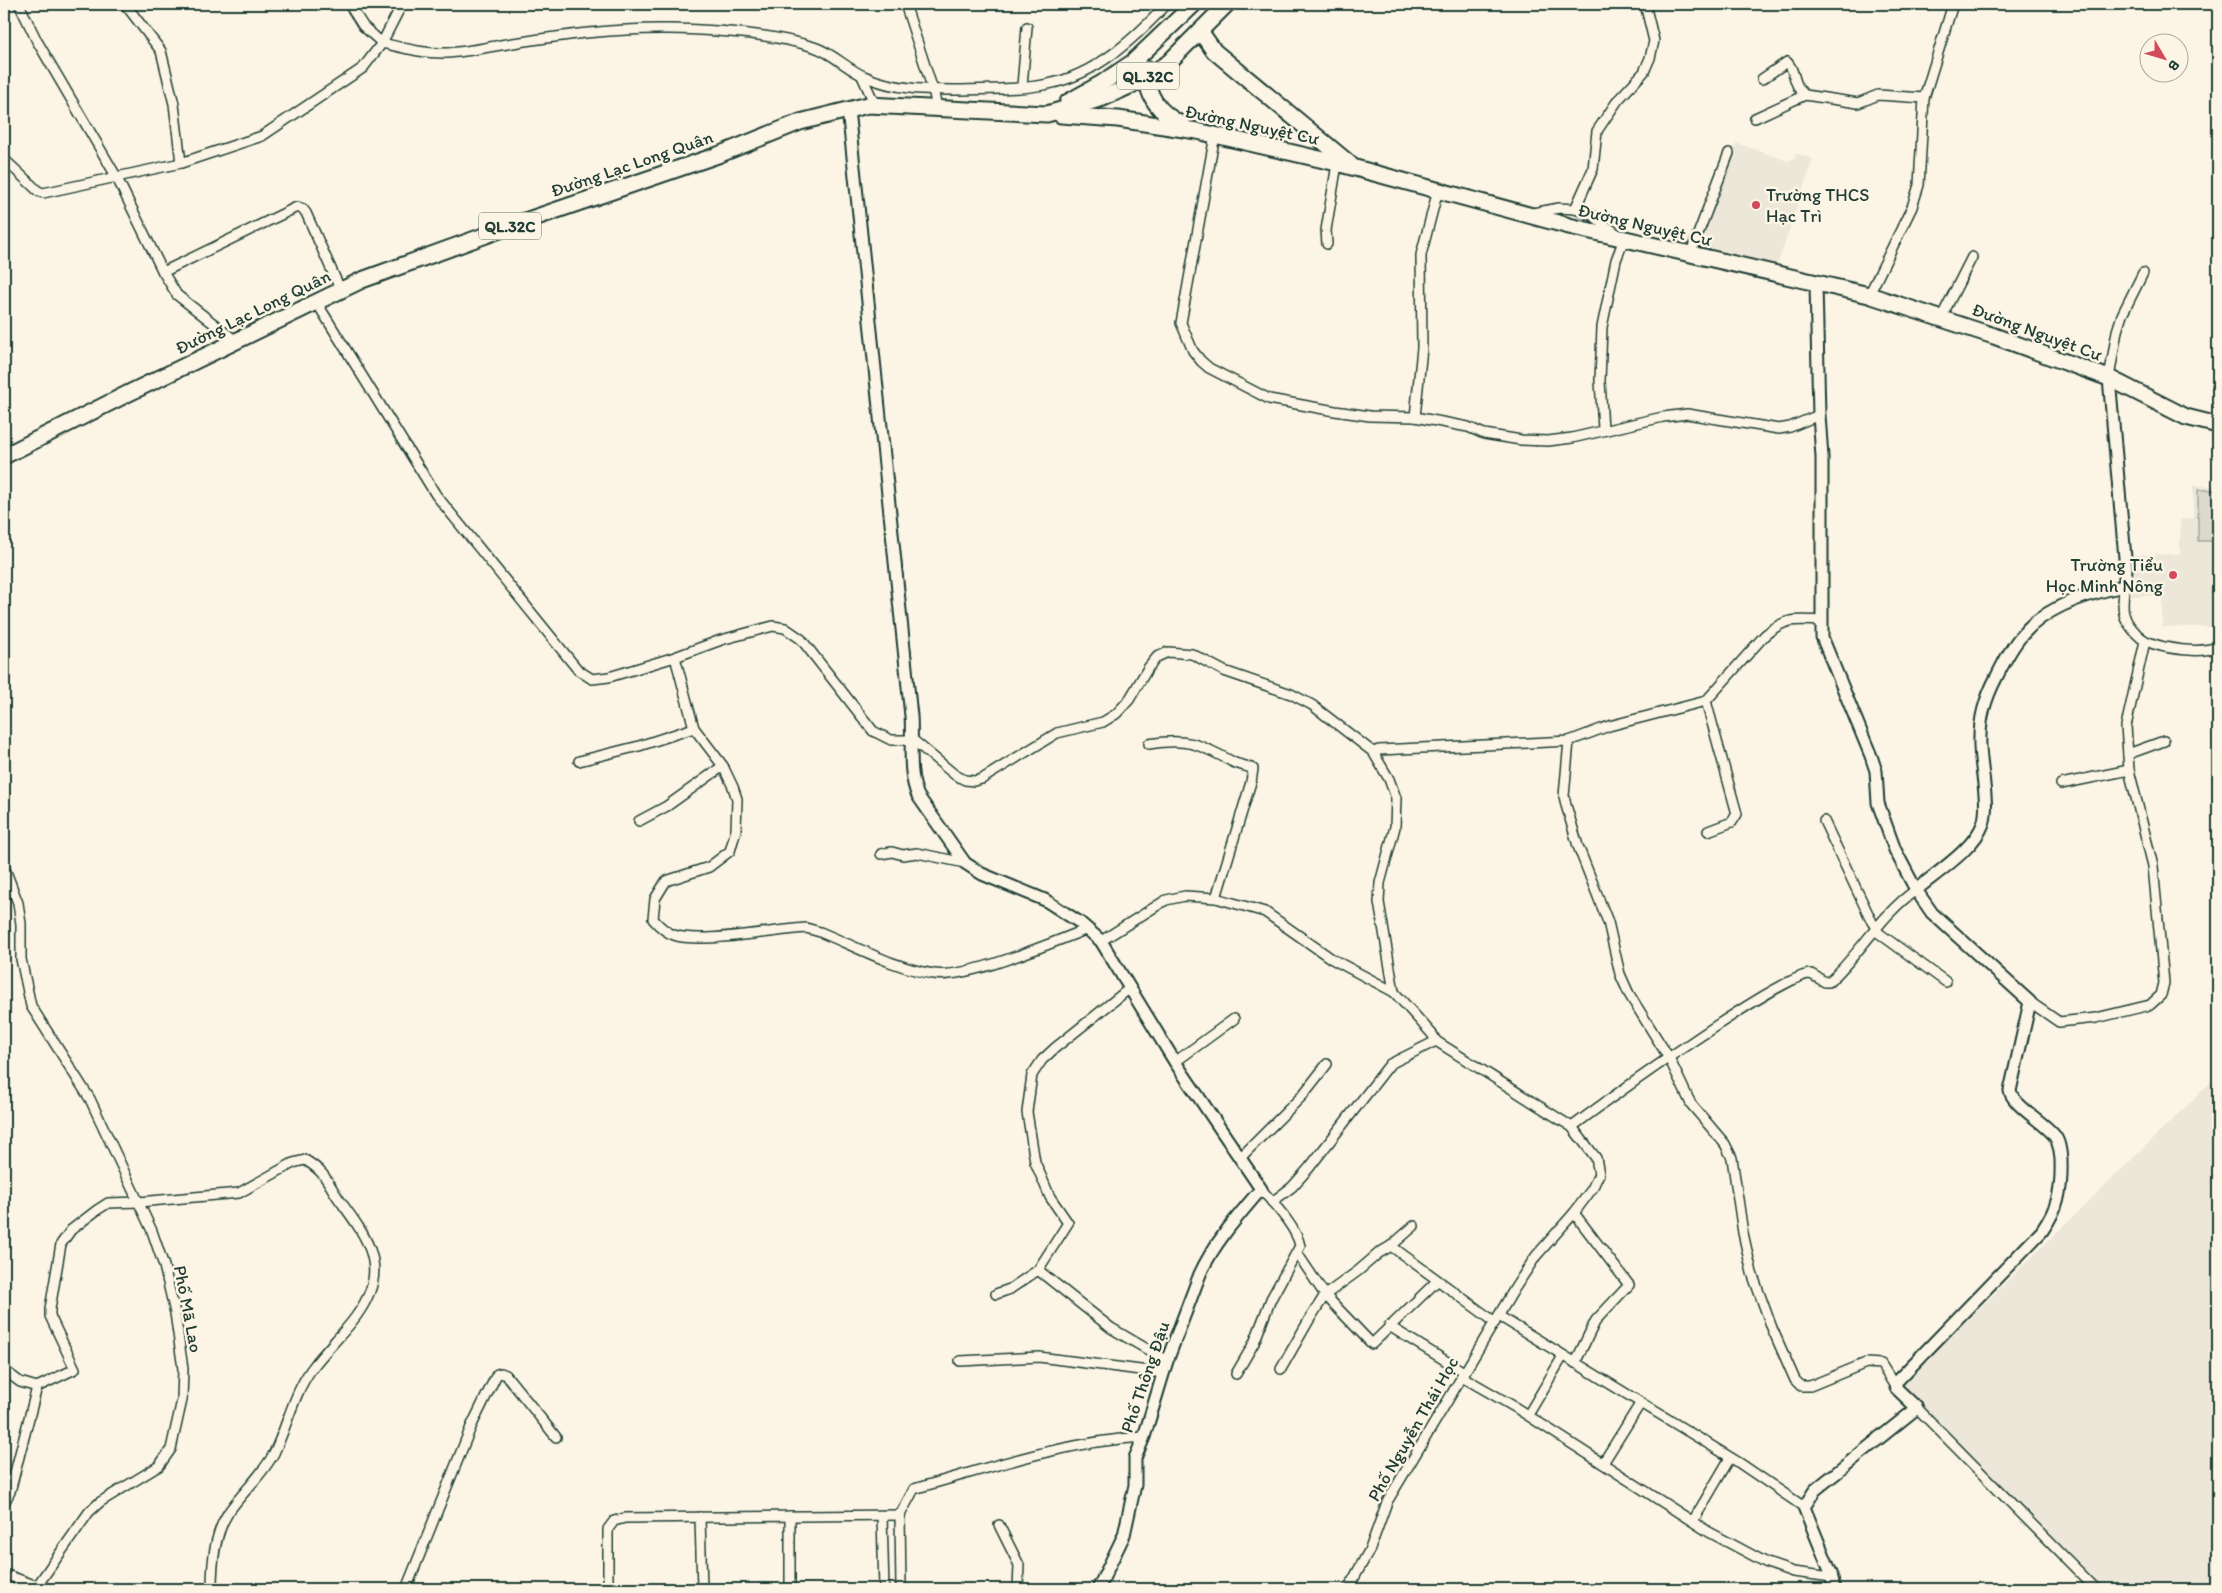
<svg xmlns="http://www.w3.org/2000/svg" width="2222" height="1593" viewBox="0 0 2222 1593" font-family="Itim,sans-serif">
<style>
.built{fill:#ece7d8}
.green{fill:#dcdacc;stroke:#7e8c80}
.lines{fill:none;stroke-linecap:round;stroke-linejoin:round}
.minor-casing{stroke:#1f3d34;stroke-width:12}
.tertiary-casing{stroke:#1f3d34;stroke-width:15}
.trunk-casing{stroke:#1f3d34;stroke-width:19}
.minor{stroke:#fcf5e5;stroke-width:9}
.tertiary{stroke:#fcf5e5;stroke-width:11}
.trunk{stroke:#fcf5e5;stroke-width:15}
.poi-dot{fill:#d1495b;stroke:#fcf5e5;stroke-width:2}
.labels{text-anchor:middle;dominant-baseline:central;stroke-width:5;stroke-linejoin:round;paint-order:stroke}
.shield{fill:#fcf5e5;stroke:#617469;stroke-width:1}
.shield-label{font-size:16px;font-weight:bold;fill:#1f3d34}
.street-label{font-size:18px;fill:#1f3d34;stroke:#fcf5e5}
.poi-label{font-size:18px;fill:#1f3d34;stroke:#fcf5e5;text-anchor:start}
</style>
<rect width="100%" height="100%" fill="#fcf5e5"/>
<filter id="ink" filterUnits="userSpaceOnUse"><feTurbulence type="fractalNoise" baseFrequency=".02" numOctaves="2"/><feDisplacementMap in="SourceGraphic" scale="10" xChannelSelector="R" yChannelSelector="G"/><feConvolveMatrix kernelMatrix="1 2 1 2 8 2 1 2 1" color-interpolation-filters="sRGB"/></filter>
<g filter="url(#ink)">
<g class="built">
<polygon points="1736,143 1788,161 1795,158 1796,153 1813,159 1774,275 1700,250"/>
<polygon points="2193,486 2218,486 2218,627 2162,627 2162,596 2128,596 2128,555 2180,554 2180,519 2193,518"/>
<polygon points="2218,1075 2218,1589 2098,1589 1900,1386"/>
</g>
<rect class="green" x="2198" y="490" width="20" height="51"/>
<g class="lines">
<g class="minor-casing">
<g id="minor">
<polyline points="19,4 37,41 116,176 163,272 177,295 236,341"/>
<polyline points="125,4 161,51 174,104 181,163"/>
<polyline points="349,4 363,26 382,43 402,4"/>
<polyline points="905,4 933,90 937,107"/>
<polyline points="862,76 875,105"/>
<path d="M 1762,79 L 1787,62 C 1796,70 1792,85 1805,95 L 1858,103 L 1878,95 L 1924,98"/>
<polyline points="1022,86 1027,27"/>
<polyline points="1755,118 1805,95"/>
<polyline points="1215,135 1181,323 1193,351 1201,361 1209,368 1269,399 1335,411 1370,416 1415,417 1468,427 1484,434 1521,440 1548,441 1572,438 1663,417 1687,414 1779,429 1790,427 1819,415"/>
<path d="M 4,159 L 38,191 L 43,193 L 181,163 L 262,136 L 363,68 L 382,43 C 403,48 425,54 447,53 C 469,52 492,46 513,43 C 565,35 617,28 670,29 C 717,30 768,33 814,47 C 833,53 847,69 864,76 C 894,90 929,90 962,90 C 990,89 1021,90 1048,84 C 1096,75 1135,38 1167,4"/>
<polyline points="1533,213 1559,208 1575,209"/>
<polyline points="1327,244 1326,230 1338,158"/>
<polyline points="1690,255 1729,153"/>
<polyline points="163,272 297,207 303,209 306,213 341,291"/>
<polyline points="1869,295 1912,207 1919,185 1924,98 1953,4"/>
<polyline points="317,303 436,495 578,670 592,679 609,677 675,657 721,640 773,626 785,628 801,639 873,731 891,740 913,740 955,775 965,780 974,781 982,779 1057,733 1103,722 1116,714 1129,700 1148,668 1157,657 1168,652 1192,654 1224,671 1291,694 1312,705 1373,752 1389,779 1396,798 1395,827 1380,883 1379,902 1394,992"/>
<polyline points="1941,318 1972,257"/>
<polyline points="2109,378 2117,331 2122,315 2143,273"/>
<polyline points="1415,417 1422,348 1421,255 1438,190"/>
<polyline points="1603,429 1600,381 1602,327 1616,260 1624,239 1592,215 1575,209 1593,169 1597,131 1618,100 1644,72 1650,58 1654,41 1645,4"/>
<path d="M 2124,586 C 2124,596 2121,608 2125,617 C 2128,625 2138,637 2146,641 C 2164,649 2199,654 2218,647"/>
<path d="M 675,657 L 694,728 L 723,766 L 733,787 L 737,799 L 736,830 L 730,851 L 709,867 L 666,881 L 655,899 L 653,919 C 659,926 665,932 674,935 C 699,944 775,930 806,928 L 820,932 C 857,947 894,968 934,974 C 969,979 1052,942 1088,929"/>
<polyline points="1706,701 1737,814 1732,822 1708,831"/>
<polyline points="1569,741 1564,796 1566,805 1578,846 1608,922 1620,974 1629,994 1669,1058 1691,1104 1725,1144 1732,1158 1743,1233 1752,1273 1772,1328 1795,1380 1801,1386 1810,1386 1866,1363 1881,1364 1896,1388"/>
<path d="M 1149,744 C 1186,738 1198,743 1231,761 C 1237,765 1246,765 1253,769 L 1251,782 L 1216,898"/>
<path d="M 1373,752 L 1379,750 L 1569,741 L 1609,726 L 1706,701 L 1765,635 C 1787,617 1795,620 1822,621"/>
<polyline points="2128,754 2164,741"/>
<polyline points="579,761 639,746 694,728"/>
<polyline points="2061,784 2129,770"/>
<polyline points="639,821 667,806 723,766"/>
<polyline points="1824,821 1872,922 1877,929"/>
<polyline points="881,854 892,852 903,855 917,853 965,863"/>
<polyline points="4,866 18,903 21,924 21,959 31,1006 90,1099 152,1231 164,1266 175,1313 183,1369 182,1400 171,1449 159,1466 100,1502 89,1512 37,1586"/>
<polyline points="1876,931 1946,982"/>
<polyline points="1101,941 1166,900 1185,896 1216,898 1265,912 1332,959 1394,992 1432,1034 1436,1041 1572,1127 1596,1158 1599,1174 1592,1189 1574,1213 1536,1256 1515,1288 1387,1502 1370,1549 1348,1589"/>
<polyline points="2030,1002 2059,1022 2096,1018 2150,1005 2161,995 2164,983 2153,866 2129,770 2126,726 2145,641"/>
<polyline points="1175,1062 1234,1019"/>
<path d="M 1572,1127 C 1601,1104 1786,972 1811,974 L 1825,982 L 1829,982 C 1860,954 1881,914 1916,890"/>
<polyline points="1240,1158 1302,1096 1327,1064"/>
<polyline points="1272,1202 1292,1187 1309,1168 1390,1064 1436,1041"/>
<polyline points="1574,1213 1629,1285 1596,1320 1575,1363"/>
<polyline points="1391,1246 1495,1322"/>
<polyline points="1297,1253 1325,1295 1372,1344 1437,1281"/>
<polyline points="1038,1270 1111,1328 1167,1361"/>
<polyline points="996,1294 1010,1289 1038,1270 1068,1223 1050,1197 1035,1162 1027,1112 1032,1075 1042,1060 1055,1048 1130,988"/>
<polyline points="1499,1316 1738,1462 1804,1507"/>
<polyline points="1389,1326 1464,1372"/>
<polyline points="960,1361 1039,1357 1164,1373"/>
<polyline points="1281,1369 1309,1320 1325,1295 1358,1271 1379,1253 1391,1246 1414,1226"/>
<path d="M 4,1370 L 20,1382 L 37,1387 L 75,1369 L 50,1316 L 50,1309 L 61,1244 L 71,1230 L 97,1210 L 108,1203 L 139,1202 L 239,1193 L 293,1163 L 305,1160 C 327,1173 327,1183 341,1202 C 362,1231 386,1261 367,1298 C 355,1324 330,1344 313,1367 C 294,1392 288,1424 274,1453 C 263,1475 242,1492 228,1513 C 214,1535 212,1564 212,1589"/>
<path d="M 1236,1374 L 1254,1343 L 1271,1299 L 1300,1246 C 1297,1228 1273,1203 1261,1189"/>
<polyline points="1461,1376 1513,1406 1709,1532 1767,1563 1793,1572 1832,1577"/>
<polyline points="1917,1408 2096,1589"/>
<polyline points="1528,1415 1563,1356"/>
<polyline points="1603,1463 1640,1404"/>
<polyline points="4,1503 10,1492 37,1387"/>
<path d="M 900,1515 L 914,1489 L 924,1486 C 995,1466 1069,1441 1144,1437"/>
<polyline points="900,1515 901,1589"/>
<polyline points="790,1516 790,1589"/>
<polyline points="882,1516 884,1589"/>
<polyline points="700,1517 702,1589"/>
<polyline points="1693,1521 1730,1458"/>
<polyline points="999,1525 1019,1565 1018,1589"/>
<polyline points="4,1574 37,1586 40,1589"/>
<polyline points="406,1589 471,1427 497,1374 501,1373 506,1375 556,1437"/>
<polyline points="608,1589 608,1529 614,1521 625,1518 900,1515"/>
</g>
</g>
<g class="tertiary-casing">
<g id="tertiary">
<path d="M 848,109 L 911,716 C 913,742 907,771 918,796 L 965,863 L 982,874 L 1045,900 L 1079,922 L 1101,941 L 1175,1062 L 1261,1189 C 1238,1216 1214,1243 1200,1274 L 1167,1361 L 1144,1437 L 1135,1458 L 1135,1485 L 1124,1535 L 1098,1589"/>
<path d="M 1816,284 L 1819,415 L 1822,457 L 1822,637 L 1871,756 L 1876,771 L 1878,803 L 1895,850 L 1916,890 L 1932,913 L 2030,1002 L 2010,1091 C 2015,1107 2042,1121 2053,1134 C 2059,1140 2060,1150 2061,1159 C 2062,1189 2059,1206 2042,1231 L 1896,1382 L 1896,1388 L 1917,1408 L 1815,1490 L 1804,1507 L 1831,1573 L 1834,1589"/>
<path d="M 1916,890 C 1936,873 1974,849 1983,824 C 1990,806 1980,765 1980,745 C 1979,719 1985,699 1997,676 C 2004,662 2012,646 2023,634 C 2047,606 2089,593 2124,586 L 2126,569 L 2109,378"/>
</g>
</g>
<g class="trunk-casing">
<g id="trunk">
<polyline points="1200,31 1214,51 1350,164"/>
<path d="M 1147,69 C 1145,96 1160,114 1183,125"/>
<polyline points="1068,102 1102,83 1133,62 1194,4"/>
<polyline points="1061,115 1118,119 1197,131 1337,163 1569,226 1869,295 1994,336 2109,378 2186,417 2218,425"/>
<polyline points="4,456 129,393 362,280 525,221 718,155 800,122 868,105 1047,114 1103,98 1134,84 1168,63 1227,4"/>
</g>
</g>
<use href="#minor" class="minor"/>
<use href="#tertiary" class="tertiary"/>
<use href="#trunk" class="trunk"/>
</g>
</g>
<g class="poi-dot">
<circle cx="1756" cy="205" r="5"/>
<circle cx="2173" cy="575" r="5"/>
</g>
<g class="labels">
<g class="shield">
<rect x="1117" y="62.5" width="62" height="27" rx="4"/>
<rect x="479" y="212.5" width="62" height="27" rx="4"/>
</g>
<g class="shield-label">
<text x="1148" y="76">QL.32C</text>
<text x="510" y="226">QL.32C</text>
</g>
<g class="street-label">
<text transform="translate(1252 125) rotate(12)">Đường Nguyệt Cư</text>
<text transform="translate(632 164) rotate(-19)">Đường Lạc Long Quân</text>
<text transform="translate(1645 225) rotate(13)">Đường Nguyệt Cư</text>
<text transform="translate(253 312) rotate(-26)">Đường Lạc Long Quân</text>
<text transform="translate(2037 332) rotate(20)">Đường Nguyệt Cư</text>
<text transform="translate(188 1309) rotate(79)">Phố Mã Lao</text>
<text transform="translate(1145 1377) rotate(-71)">Phố Thông Đậu</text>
<text transform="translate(1413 1429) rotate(-60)">Phố Nguyễn Thái Học</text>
</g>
<g class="poi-label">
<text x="1766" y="195">Trường THCS<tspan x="1766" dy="21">Hạc Trì</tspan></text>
<text x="2163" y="565" text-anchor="end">Trường Tiểu<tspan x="2163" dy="21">Học Minh Nông</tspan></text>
</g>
</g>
<rect width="2222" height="1593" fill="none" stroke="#fcf5e5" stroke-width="20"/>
<rect x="10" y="10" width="2202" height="1573" fill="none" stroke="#1f3d34" stroke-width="2" filter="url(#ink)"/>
<g transform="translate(2164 58) rotate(128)"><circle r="24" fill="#fcf5e5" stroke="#a4ab9e"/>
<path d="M0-4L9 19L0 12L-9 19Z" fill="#d1495b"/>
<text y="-8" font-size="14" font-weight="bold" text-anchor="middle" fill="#1f3d34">B</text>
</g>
</svg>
